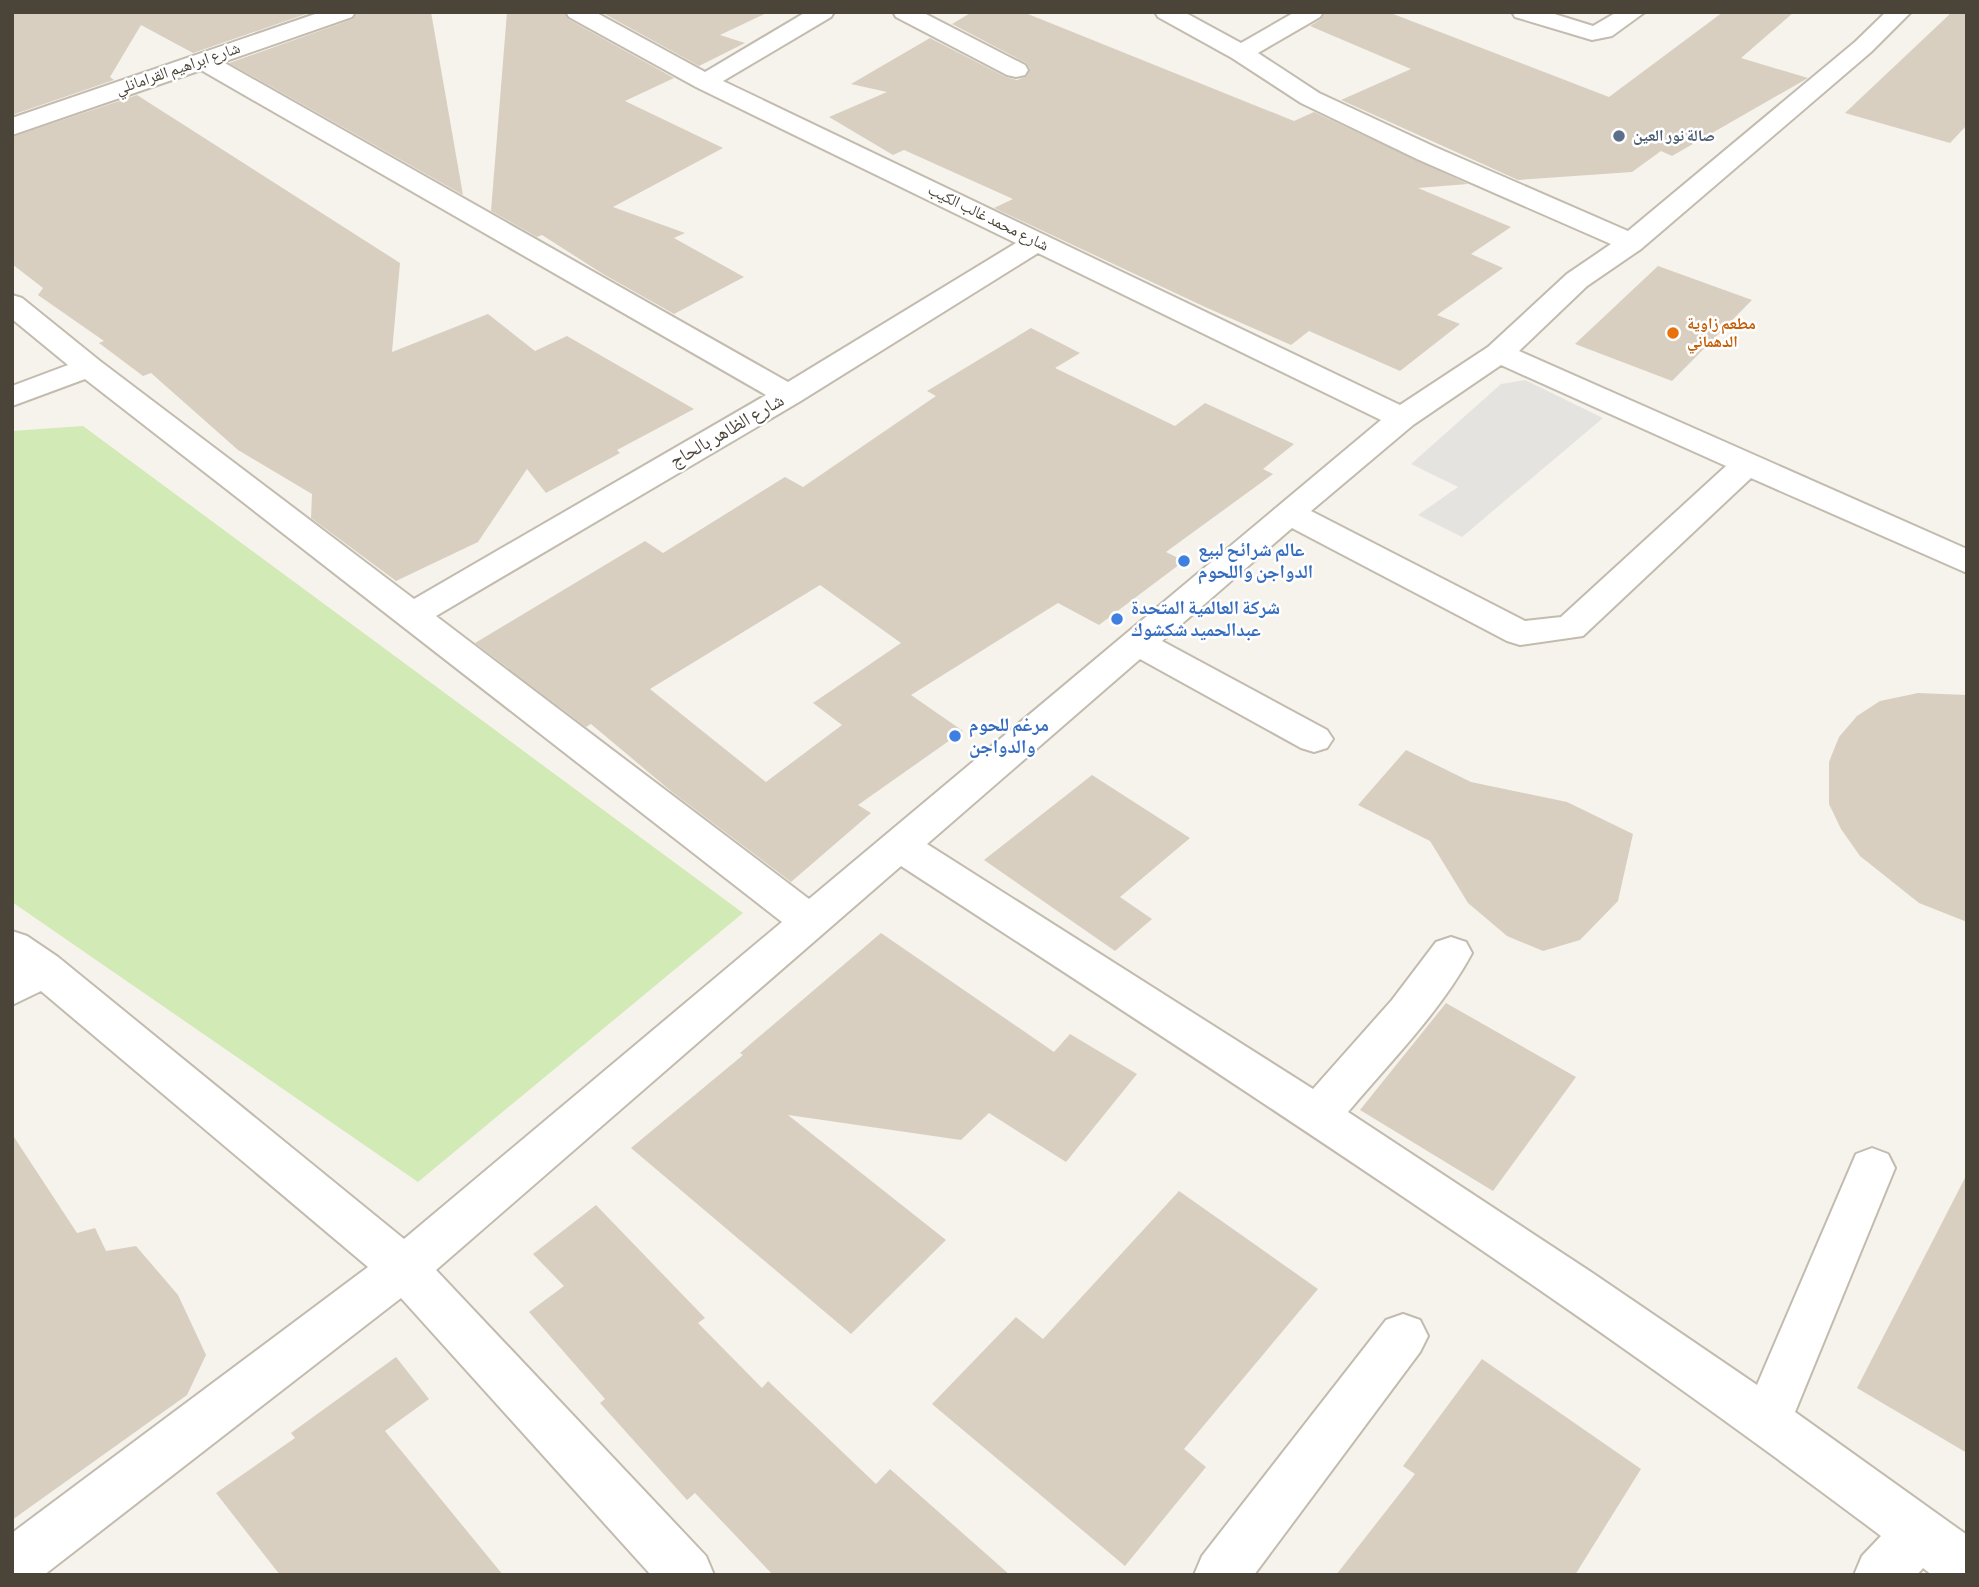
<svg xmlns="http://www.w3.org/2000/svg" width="1979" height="1587" viewBox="0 0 1979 1587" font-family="'Sofia Sans Condensed','Noto Naskh Arabic',sans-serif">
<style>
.green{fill:#d2eab5}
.parking{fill:#e5e3e0}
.building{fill:#d8cfc1;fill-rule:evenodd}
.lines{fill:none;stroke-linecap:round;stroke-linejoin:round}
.minor-casing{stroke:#c2bbae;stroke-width:4}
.minor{fill:#fff;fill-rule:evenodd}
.service-dot{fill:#5c6f8a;stroke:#fff;stroke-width:2.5}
.food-dot{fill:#e8710a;stroke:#fff;stroke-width:2.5}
.shop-dot{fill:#3f7fe0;stroke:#fff;stroke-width:2.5}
.labels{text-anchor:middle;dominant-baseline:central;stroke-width:5;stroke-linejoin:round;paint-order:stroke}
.far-street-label{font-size:16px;fill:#4b4439;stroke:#fff}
.far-service-label{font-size:16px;font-weight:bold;fill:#4e5e75;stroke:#fff;text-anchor:start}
.far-food-label{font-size:16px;font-weight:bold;fill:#c56008;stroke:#fff;text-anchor:start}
.street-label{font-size:19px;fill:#4b4439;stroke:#fff}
.shop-label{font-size:19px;font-weight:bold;fill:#366cbe;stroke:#fff;text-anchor:start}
</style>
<rect width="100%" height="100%" fill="#f6f3ec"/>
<polygon class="green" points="83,426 743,913 418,1182 12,902 12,431"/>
<polygon class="parking" points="1525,380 1603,418 1462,537 1418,515 1458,487 1411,464 1501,384"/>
<g class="building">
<polygon points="12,12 312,12 193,53 141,25 110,77 114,80 12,115"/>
<polygon points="357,12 431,12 463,195 229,63 353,19"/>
<polygon points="507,12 564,12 568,19 674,78 625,101 723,148 613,207 685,233 674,238 744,277 674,314 603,274 542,235 537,237 491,211"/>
<polygon points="601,12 769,12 720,35 745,43 699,66"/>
<polygon points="972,12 1023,12 1294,121 1314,112 1468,184 1418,188 1511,227 1471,254 1503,268 1437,315 1460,324 1400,371 1309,331 1291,345 1205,307 994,208 1013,199 904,150 893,155 829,117 887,92 851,84 930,38 1006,77 1017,80 1027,76 1030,69 1026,63 952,24"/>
<polygon points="1325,12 1388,12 1609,97 1723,12 1794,12 1741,58 1808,78 1672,156 1661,151 1632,172 1518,180 1341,100 1411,69 1310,26 1321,19"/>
<polygon points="1952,12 1967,12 1967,125 1950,143 1845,113"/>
<polygon points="137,95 400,263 392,352 488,314 535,351 567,336 694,409 617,450 620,453 546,493 527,469 478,542 396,581 311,518 312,494 238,450 151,373 143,376 99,343 104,341 38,295 43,288 12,264 12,137"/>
<polygon points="1658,266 1752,300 1672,381 1575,344"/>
<path d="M 1031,328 L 1080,353 L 1055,368 L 1175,426 L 1205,403 L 1294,444 L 1263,469 L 1273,474 L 1166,552 L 1184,561 L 1099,625 L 1058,603 L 911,695 L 963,731 L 858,805 L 871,813 L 791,882 L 672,792 L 591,724 L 586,727 L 475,643 L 645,541 L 663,553 L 785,477 L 803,487 L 936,396 L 927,391 ZM 820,585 L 901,643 L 813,703 L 842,725 L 766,782 L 650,689 Z"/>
<polygon points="1918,693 1967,695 1967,922 1919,903 1860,856 1841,829 1829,804 1829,762 1839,737 1857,716 1880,701"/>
<polygon points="1406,750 1471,782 1567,802 1633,834 1618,901 1580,940 1543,951 1507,936 1468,903 1430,841 1358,805"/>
<polygon points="1092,775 1190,838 1120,897 1152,919 1115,951 984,860"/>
<polygon points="881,933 1054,1052 1070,1034 1137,1074 1066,1162 989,1113 961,1140 788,1115 946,1240 851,1334 631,1148 743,1055 740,1053"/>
<polygon points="1446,1003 1576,1077 1493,1191 1360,1110"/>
<polygon points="12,1134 77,1233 95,1228 106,1251 136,1246 178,1295 206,1355 187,1395 12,1520"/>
<polygon points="1967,1174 1967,1453 1857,1388"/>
<polygon points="1179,1191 1318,1289 1184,1449 1206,1467 1125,1566 932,1404 1016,1317 1043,1339"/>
<polygon points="596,1205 705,1318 698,1323 762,1388 768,1381 876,1484 890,1469 1010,1575 773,1575 695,1493 687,1500 600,1403 605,1399 529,1312 564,1286 533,1254"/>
<polygon points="396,1357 429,1399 385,1431 503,1575 280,1575 216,1493 295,1438 291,1433"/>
<polygon points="1482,1359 1641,1469 1575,1575 1336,1575 1415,1474 1403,1466"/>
</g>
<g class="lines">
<g class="minor-casing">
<g id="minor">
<path d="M 321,12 L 355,12 L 352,17 L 223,62 L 788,382 L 1016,243 L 696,87 L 569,17 L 566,12 L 595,12 L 705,72 L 806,12 L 834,12 L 831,17 L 723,81 L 1400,405 L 1488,347 L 1567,274 L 1611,244 L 1417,159 L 1301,103 L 1232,58 L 1158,17 L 1155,12 L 1184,12 L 1241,43 L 1295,12 L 1323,12 L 1320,17 L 1258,53 L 1319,93 L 1435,147 L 1628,231 L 1855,42 L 1886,12 L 1911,12 L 1871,52 L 1641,249 L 1587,286 L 1519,351 L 1967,549 L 1967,573 L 1751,478 L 1583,636 L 1520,645 L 1507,641 L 1292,528 L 1162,641 L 1327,730 L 1333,739 L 1327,748 L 1314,752 L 1301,748 L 1140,659 L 927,844 L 1313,1089 L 1392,1000 L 1436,942 L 1451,937 L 1466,942 L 1472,953 C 1441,1011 1390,1062 1348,1112 L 1591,1272 L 1757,1385 L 1856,1154 L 1872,1148 L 1888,1154 L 1895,1168 L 1795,1412 L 1967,1535 L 1967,1575 L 1932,1575 L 1923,1568 L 1917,1575 L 1854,1575 L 1862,1556 L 1881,1536 C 1566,1298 1233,1082 901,866 L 436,1270 L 706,1556 L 714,1575 L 651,1575 L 401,1298 L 44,1575 L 12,1575 L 12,1533 L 368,1267 L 41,991 L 12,1005 L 12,931 L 27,936 L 58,957 L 404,1239 L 782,922 L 85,379 L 12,406 L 12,386 L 68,365 L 12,319 L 12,295 L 22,298 L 100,361 L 414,599 L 766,395 L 201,70 L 12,135 L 12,118 ZM 1038,253 L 1381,420 L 809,899 L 436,616 L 799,402 ZM 1501,365 L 1726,466 L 1561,617 L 1525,621 L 1311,511 L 1413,425 Z"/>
<polygon points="893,12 922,12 1025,65 1028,70 1025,75 1016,77 1007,75 896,17"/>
<polygon points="1512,12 1548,12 1593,26 1617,12 1645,12 1612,36 1592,40 1515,17"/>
<polygon points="1403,1314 1420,1320 1428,1336 1420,1352 1254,1575 1194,1575 1202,1556 1386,1320"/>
</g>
</g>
<use href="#minor" class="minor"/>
</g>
<circle class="service-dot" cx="1619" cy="136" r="7"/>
<circle class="food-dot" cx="1673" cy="333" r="7"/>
<g class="shop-dot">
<circle cx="1184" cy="561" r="7"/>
<circle cx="1117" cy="619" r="7"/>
<circle cx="955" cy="736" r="7"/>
</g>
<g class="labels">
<g class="far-street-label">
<text transform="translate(178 69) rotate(-19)">شارع ابراهيم القرامانلي</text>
<text transform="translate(988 218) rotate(26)">شارع محمد غالب الكيب</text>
</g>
<g class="far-service-label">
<text x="1633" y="136">صالة نور العين</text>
</g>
<g class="far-food-label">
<text x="1687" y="324">مطعم زاوية<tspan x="1687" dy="18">الدهماني</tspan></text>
</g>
<g class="street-label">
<text transform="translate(727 431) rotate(-30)">شارع الظاهر بالحاج</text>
</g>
<g class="shop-label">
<text x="1198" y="550">عالم شرائح لبيع<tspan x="1198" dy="22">الدواجن واللحوم</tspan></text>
<text x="1131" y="608">شركة العالمية المتحدة<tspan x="1131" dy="22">عبدالحميد شكشوك</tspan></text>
<text x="969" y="725">مرغم للحوم<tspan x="969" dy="22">والدواجن</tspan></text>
</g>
</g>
<rect width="1979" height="1587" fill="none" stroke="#4b4439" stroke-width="28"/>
</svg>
